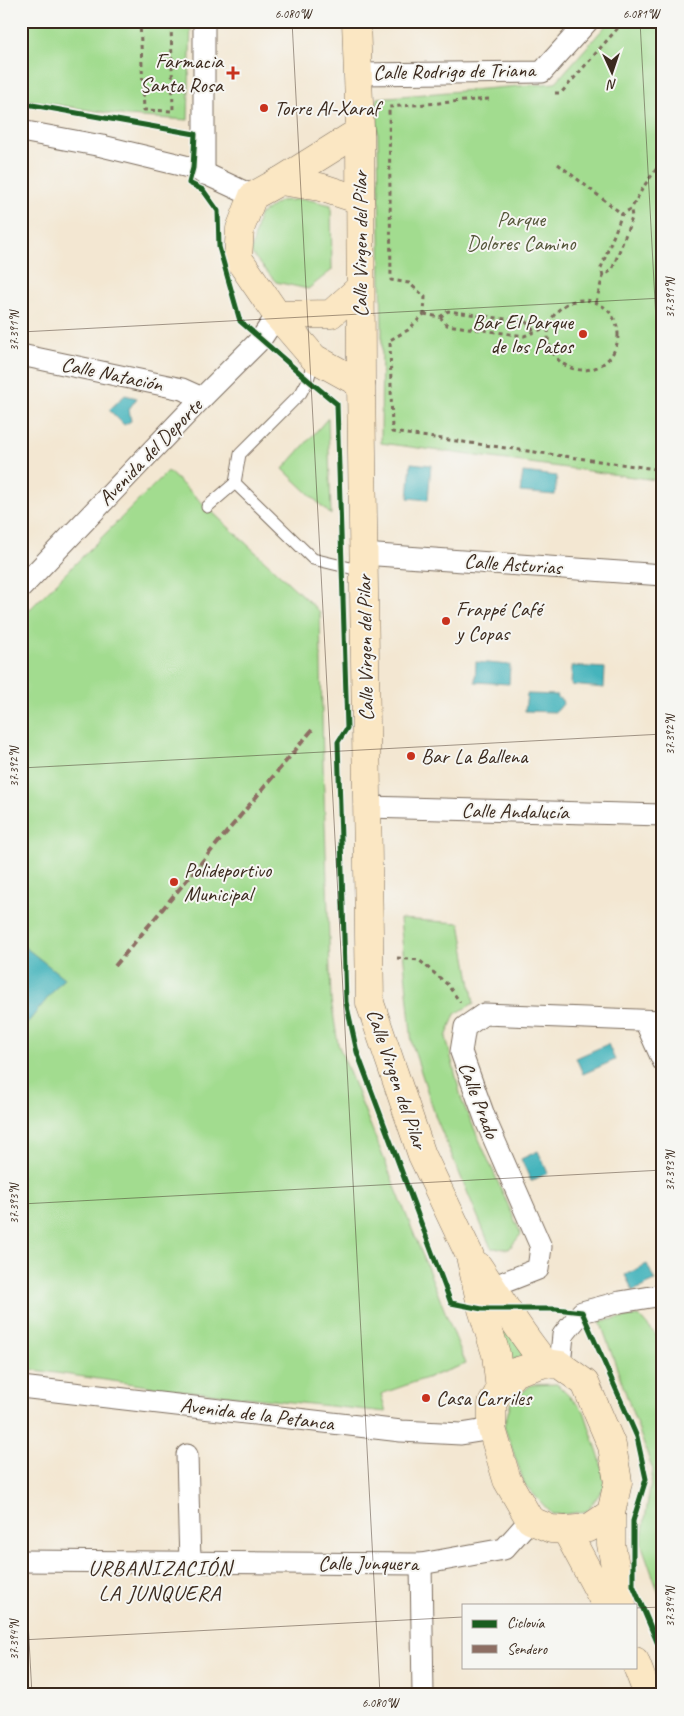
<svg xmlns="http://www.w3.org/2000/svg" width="684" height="1716" viewBox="0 0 684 1716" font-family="Caveat,sans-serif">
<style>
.green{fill:#a2dc8f;stroke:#6e8356}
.water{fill:#44b4bc;stroke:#406f6d}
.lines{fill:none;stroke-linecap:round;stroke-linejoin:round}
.lane-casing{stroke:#7b6c5d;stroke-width:13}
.street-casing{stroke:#7b6c5d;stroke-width:23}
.secondary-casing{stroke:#7b6c5d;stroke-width:29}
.path{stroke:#7b6c5d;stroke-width:3;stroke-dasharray:4 4;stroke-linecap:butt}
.lane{stroke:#fff;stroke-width:11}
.street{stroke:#fff;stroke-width:21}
.secondary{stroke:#fbe7c3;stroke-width:28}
.quiet{stroke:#8d6e63;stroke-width:4;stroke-dasharray:8 4;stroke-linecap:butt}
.cycleway-casing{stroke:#f6f6f2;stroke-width:8}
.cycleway{stroke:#1b5e20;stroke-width:5}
.ticks{fill:none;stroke:#3b2a1e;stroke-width:1;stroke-opacity:0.45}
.poi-dot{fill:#c8321e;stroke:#f6f6f2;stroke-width:2}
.labels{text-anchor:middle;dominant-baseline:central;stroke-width:4;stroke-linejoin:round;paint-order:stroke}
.poi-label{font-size:21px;fill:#3b2a1e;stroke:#f6f6f2;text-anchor:start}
.street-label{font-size:21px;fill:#3b2a1e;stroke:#f6f6f2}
.park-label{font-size:21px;fill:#55563a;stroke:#f6f6f2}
.neighbourhood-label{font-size:22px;letter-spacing:1px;fill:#3b2a1e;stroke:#f6f6f2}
.neatline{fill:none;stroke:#3b2a1e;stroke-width:2}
.ticks-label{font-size:12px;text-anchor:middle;fill:#3b2a1e}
</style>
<rect width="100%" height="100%" fill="#f6f6f2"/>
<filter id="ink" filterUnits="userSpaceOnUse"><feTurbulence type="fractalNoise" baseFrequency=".02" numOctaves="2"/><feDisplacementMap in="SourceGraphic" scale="10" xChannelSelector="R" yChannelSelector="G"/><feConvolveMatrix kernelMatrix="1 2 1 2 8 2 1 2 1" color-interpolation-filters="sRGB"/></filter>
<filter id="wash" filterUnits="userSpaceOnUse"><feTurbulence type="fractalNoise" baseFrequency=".0096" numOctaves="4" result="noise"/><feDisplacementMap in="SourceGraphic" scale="20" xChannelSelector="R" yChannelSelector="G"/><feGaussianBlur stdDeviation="1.12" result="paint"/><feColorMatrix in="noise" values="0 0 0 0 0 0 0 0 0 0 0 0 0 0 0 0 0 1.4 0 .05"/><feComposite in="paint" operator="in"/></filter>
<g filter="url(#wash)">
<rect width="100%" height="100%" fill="#f3e7d2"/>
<g class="green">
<polygon points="21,21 191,21 188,120 127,116 21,99"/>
<polygon points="610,21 663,21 663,481 381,443 382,328 377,98 555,83"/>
<polygon points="305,199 331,205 332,270 308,289 276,282 251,253 259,215 280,201"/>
<polygon points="328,418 331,515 283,469"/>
<polygon points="168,471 320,612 323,765 331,1000 338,1044 466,1364 381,1394 386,1412 169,1389 21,1368 21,618"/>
<polygon points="400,919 460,923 474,1003 455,1014 446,1037 462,1101 521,1234 509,1249 491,1248 436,1118 412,1044"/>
<polygon points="501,1312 528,1353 507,1363 501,1338"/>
<polygon points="639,1316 663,1343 663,1605 641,1543 653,1470 600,1321"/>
<polygon points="557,1384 584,1411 600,1459 605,1486 587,1511 566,1514 552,1514 525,1485 504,1426 511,1402 531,1385"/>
</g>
<g class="water">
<polygon points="125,395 137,398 129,409 131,421 124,425 109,410"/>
<polygon points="411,463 431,465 428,500 408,498"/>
<polygon points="523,472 557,476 555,495 520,492"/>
<polygon points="476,662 510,665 509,684 475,682"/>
<polygon points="572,666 605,668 604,688 571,685"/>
<polygon points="527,694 558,695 557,697 562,700 563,704 556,712 525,711"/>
<polygon points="21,944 64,978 21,1031"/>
<polygon points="608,1044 615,1060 583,1074 576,1058"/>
<polygon points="538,1151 548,1173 531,1181 521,1159"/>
<polygon points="647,1264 655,1281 633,1291 625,1275"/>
</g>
</g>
<g filter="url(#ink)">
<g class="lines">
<g class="lane-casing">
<g id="lane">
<polyline points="314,358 308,380 301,393 240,454 235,483 313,559 363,571"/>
<polyline points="207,507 235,483"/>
</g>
</g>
<g class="street-casing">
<g id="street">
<polyline points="204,21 204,174"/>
<polyline points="358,74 542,72 588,21"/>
<polyline points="21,131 102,146 193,168 253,196"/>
<polyline points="21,355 182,389 202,398"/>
<polyline points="363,554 663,575"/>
<polyline points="21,588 202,398 261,339 277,315"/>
<polyline points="367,807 663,815"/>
<polyline points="645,1021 663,1061"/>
<polyline points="492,1287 538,1269 541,1247 486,1121 461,1052 465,1027 484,1014 663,1021"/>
<polyline points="560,1365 563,1335 582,1312 620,1302 663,1295"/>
<polyline points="21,1387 401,1431 461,1434 492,1429"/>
<polyline points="187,1455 190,1562"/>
<polyline points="21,1561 421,1564 504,1549 530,1520"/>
<polyline points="421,1564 423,1695"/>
</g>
</g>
<g class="secondary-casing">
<g id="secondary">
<polyline points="356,21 360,131 361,384 370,1003 422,1155 470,1256 482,1309 496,1354 500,1390"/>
<polyline points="360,131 280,181 253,196 240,229 238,258 277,315 314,358 361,384"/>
<polyline points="280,181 320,187 360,200"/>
<polyline points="277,315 331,314 360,288"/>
<path d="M 478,1266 C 500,1299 520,1333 545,1363"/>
<polygon points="545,1363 560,1365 585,1383 612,1446 618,1482 611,1513 589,1528 566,1530 551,1529 530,1520 507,1480 492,1429 492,1404 500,1390 515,1372"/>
<polyline points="611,1513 611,1544 622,1605"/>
<polyline points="566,1530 606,1605"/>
<polyline points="635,1661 648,1695"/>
</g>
</g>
<g class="path">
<polyline points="140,21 144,110 173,111 171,21"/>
<polyline points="555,93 561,93 624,21"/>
<polyline points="489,99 389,107 391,280 409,283 425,297 424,314 408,330 390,340 392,432 663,470"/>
<polyline points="558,164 622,214"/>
<polyline points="603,276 601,268 622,214 631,209 644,186 663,160"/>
<circle cx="583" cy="335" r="35"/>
<polyline points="596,302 603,276 612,270 632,218 631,209"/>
<polyline points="424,314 440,317 447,325 524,336 548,327"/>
<polyline points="440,317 448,311 526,322 535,332"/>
<polyline points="397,958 419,960 447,984 460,1002"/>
</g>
<use href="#lane" class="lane"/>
<use href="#street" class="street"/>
<use href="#secondary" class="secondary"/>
<polyline class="quiet" points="115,966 312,730"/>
<g class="cycleway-casing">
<polyline id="cycleway" points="21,103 195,134 193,168 189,183 203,190 218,211 219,247 240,321 308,380 337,404 347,728 338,742 346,1002 357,1052 451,1303 482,1309 556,1309 582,1312 637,1437 646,1479 633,1521 633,1585 663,1656"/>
</g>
<use href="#cycleway" class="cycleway"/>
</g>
</g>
<path class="ticks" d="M 292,21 L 380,1695M 640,21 L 663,451M 21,332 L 663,298M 21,768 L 663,734M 21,1204 L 663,1170M 21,1492 L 32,1695M 635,1608 L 663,1607M 21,1640 L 463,1617"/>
<g class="poi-dot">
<path d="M230.5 65.5h5v5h5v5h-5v5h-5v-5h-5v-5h5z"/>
<circle cx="264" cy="108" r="5"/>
<circle cx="583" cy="334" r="5"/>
<circle cx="446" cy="621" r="5"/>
<circle cx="411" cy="756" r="5"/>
<circle cx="174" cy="882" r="5"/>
<circle cx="426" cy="1398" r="5"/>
</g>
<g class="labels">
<g class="poi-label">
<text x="223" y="61" text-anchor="end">Farmacia<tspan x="223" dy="24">Santa Rosa</tspan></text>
<text x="274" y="108">Torre Al-Xaraf</text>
<text x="573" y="322" text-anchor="end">Bar El Parque<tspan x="573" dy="24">de los Patos</tspan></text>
<text x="456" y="609">Frappé Café<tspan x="456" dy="24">y Copas</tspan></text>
<text x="421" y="756">Bar La Ballena</text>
<text x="184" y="870">Polideportivo<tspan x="184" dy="24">Municipal</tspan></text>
<text x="436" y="1398">Casa Carriles</text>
</g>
<g class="street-label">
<text transform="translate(454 71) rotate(-1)">Calle Rodrigo de Triana</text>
<text transform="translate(360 244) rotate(-90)">Calle Virgen del Pilar</text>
<text transform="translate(112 374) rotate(12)">Calle Natación</text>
<text transform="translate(150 452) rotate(-46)">Avenida del Deporte</text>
<text transform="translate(513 564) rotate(4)">Calle Asturias</text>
<text transform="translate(365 648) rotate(-91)">Calle Virgen del Pilar</text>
<text transform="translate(515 811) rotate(1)">Calle Andalucía</text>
<text transform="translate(397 1079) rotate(71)">Calle Virgen del Pilar</text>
<text transform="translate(479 1100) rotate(69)">Calle Prado</text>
<text transform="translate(257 1414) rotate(7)">Avenida de la Petanca</text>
<text x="368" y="1563">Calle Junquera</text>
</g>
<g class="park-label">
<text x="521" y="219">Parque<tspan x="521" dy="24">Dolores Camino</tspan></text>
</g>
<g class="neighbourhood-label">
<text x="160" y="1568">URBANIZACIÓN<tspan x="160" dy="25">LA JUNQUERA</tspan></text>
</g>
</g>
<rect width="684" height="1716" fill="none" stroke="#f6f6f2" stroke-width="55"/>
<rect x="462" y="1604" width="175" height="65" fill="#f6f6f2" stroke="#aba49d"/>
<rect x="472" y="1620" width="25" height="8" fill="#1b5e20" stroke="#aba49d"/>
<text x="507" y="1628" font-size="15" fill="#3b2a1e">Ciclovía</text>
<rect x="472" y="1645" width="25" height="8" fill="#8d6e63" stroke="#aba49d"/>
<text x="507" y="1654" font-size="15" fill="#3b2a1e">Sendero</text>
<g transform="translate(612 72) rotate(177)" stroke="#f6f6f2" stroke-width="4" paint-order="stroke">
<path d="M0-4L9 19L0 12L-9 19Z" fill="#3b2a1e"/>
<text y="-8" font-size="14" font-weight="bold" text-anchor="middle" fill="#3b2a1e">N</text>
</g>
<rect x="28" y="28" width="628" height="1660" class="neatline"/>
<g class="ticks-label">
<text x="293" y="18">6.080°W</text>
<text x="641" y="18">6.081°W</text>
<text transform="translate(670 298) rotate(-90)" y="4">37.391°N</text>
<text transform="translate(14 331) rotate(-90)" y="4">37.391°N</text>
<text transform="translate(670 735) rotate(-90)" y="4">37.392°N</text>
<text transform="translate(14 767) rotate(-90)" y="4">37.392°N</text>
<text transform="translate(670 1171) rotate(-90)" y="4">37.393°N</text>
<text transform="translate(14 1204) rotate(-90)" y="4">37.393°N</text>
<text transform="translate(670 1607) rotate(-90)" y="4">37.394°N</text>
<text transform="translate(14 1640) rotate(-90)" y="4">37.394°N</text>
<text x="380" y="1707">6.080°W</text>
</g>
</svg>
